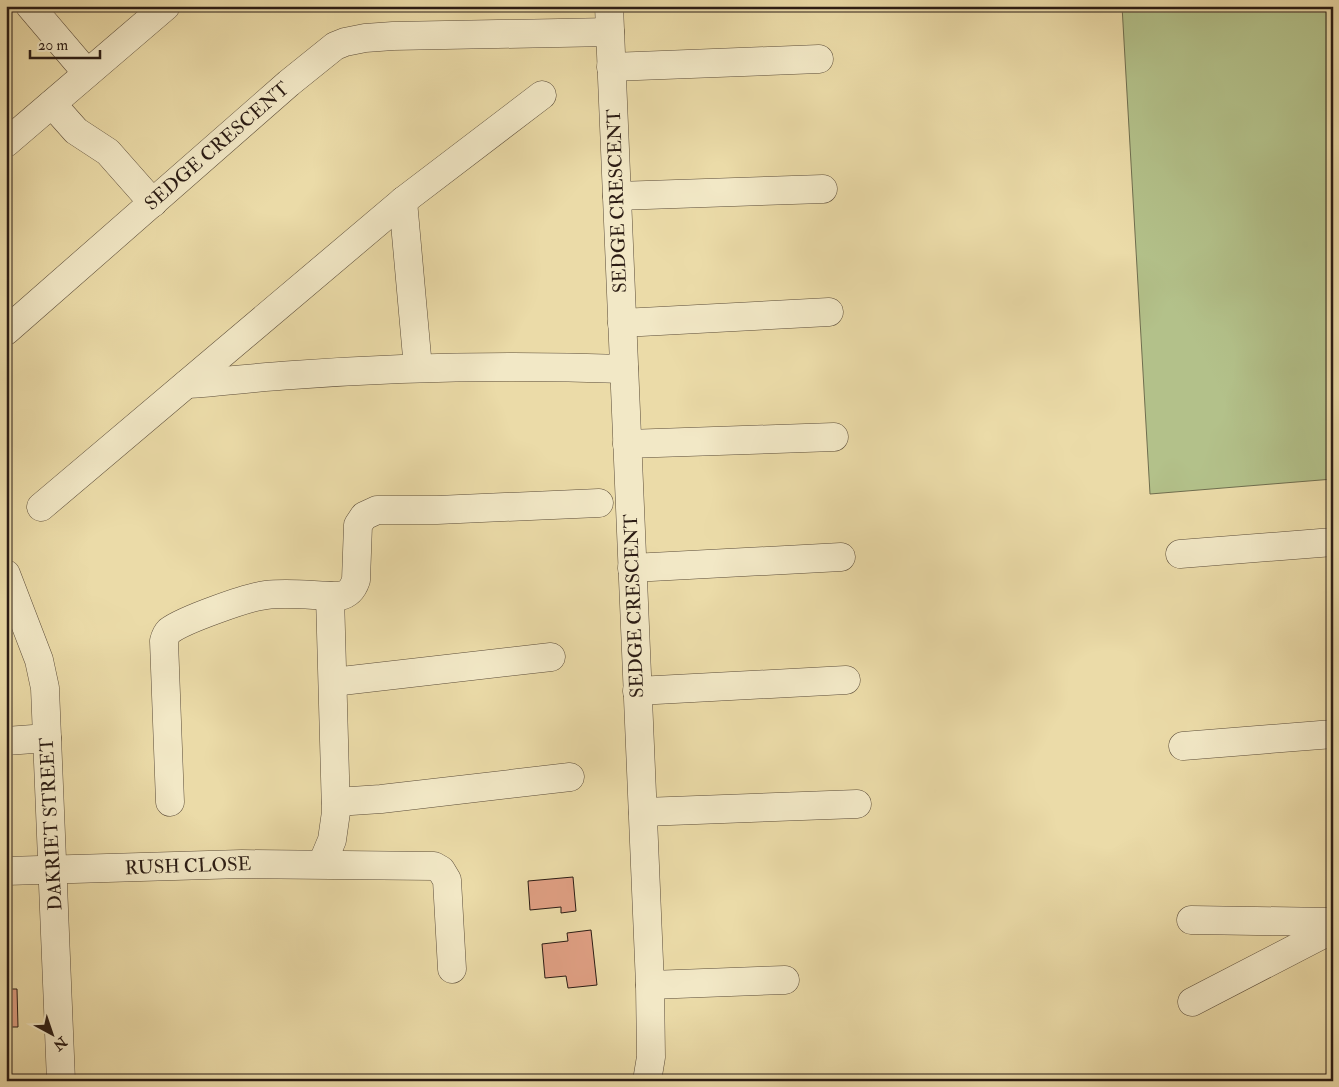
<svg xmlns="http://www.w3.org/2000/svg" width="1339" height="1087" viewBox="0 0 1339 1087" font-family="'IM FELL Double Pica',serif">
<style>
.green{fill:#b3c18a;stroke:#6f6e4f}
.building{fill:#e0a084;stroke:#2b1c14}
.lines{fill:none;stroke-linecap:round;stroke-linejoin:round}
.minor-casing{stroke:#5b4c39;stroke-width:29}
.minor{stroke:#f2e8c6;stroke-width:28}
.labels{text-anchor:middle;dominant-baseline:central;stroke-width:4;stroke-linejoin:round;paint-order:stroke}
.street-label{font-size:19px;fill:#2b1c14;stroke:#f2e8c6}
</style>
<rect width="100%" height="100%" fill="#ebdba8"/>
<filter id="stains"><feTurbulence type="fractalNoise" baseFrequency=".004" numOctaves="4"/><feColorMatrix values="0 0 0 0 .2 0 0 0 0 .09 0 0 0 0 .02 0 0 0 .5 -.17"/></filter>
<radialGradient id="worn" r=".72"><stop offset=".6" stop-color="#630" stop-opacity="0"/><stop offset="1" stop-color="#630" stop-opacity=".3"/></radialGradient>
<polygon class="green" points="1122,6 1333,6 1333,479 1150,494"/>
<g class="building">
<polygon points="573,877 576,911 561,913 561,907 530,910 528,881"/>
<polygon points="591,930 597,985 568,988 566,976 545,978 542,944 568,941 567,933"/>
<polygon points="6,989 17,989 18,1027 6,1027"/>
</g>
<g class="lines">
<g class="minor-casing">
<g id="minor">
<polyline points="30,6 87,73"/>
<polyline points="609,6 650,985 651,1057 647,1081"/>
<polyline points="611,67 819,59"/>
<polyline points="52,104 76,131 108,152 153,203"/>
<polyline points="6,143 166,6"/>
<polyline points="617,196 823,189"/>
<polyline points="403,201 418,368"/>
<polyline points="622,323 829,312"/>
<polyline points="6,331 289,83 335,46 345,42 365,38 393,36 610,32"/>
<path d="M 187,384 C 222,382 258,377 293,375 C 403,367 513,365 624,369"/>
<polyline points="627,444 834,437"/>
<polyline points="41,507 403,201 542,95"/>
<polyline points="1180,554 1333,542"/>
<polyline points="632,568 841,557"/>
<polyline points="6,574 39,660 45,688 61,1081"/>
<polyline points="333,682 551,657"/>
<polyline points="637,691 846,680"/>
<polyline points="6,741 47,738"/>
<polyline points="1183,746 1333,734"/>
<path d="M 170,802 L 164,641 C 165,637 166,634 169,631 C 183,620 248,597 266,595 C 290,592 316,596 340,596 C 349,594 353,589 356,580 L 358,525 L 364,516 L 377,510 L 437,510 L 599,503"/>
<polyline points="336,802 381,799 570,777"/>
<polyline points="643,812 857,804"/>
<polyline points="322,864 332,840 336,812 330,596"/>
<polyline points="6,871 242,864 434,866 441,870 447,880 452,969"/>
<polyline points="1191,920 1333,922"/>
<polyline points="650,985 785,980"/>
<polyline points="1192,1002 1333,929"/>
</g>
</g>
<use href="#minor" class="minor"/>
</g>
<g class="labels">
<g class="street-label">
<text transform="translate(217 146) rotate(-41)">SEDGE CRESCENT</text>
<text transform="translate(617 201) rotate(-92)">SEDGE CRESCENT</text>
<text transform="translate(634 606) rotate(-92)">SEDGE CRESCENT</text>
<text transform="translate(51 824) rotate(-93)">DAKRIET STREET</text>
<text transform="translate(188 866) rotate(-2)">RUSH CLOSE</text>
</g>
</g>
<rect width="1339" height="1087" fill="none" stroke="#ebdba8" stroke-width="25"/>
<rect x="8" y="8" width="1324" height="1072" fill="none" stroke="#2b1c14" stroke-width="2.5"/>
<rect x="12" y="12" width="1314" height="1062" fill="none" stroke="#2b1c14"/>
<g transform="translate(52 1034) rotate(140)" stroke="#f2e8c6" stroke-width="4" paint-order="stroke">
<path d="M0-4L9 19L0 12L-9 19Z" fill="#2b1c14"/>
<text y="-8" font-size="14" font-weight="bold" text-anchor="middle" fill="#2b1c14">N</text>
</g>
<path d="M30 50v8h70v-8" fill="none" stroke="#2b1c14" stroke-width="2.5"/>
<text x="38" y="50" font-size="15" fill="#2b1c14" stroke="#f2e8c6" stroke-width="4" paint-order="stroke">20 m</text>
<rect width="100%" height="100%" filter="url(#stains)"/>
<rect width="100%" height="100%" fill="url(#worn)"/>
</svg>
